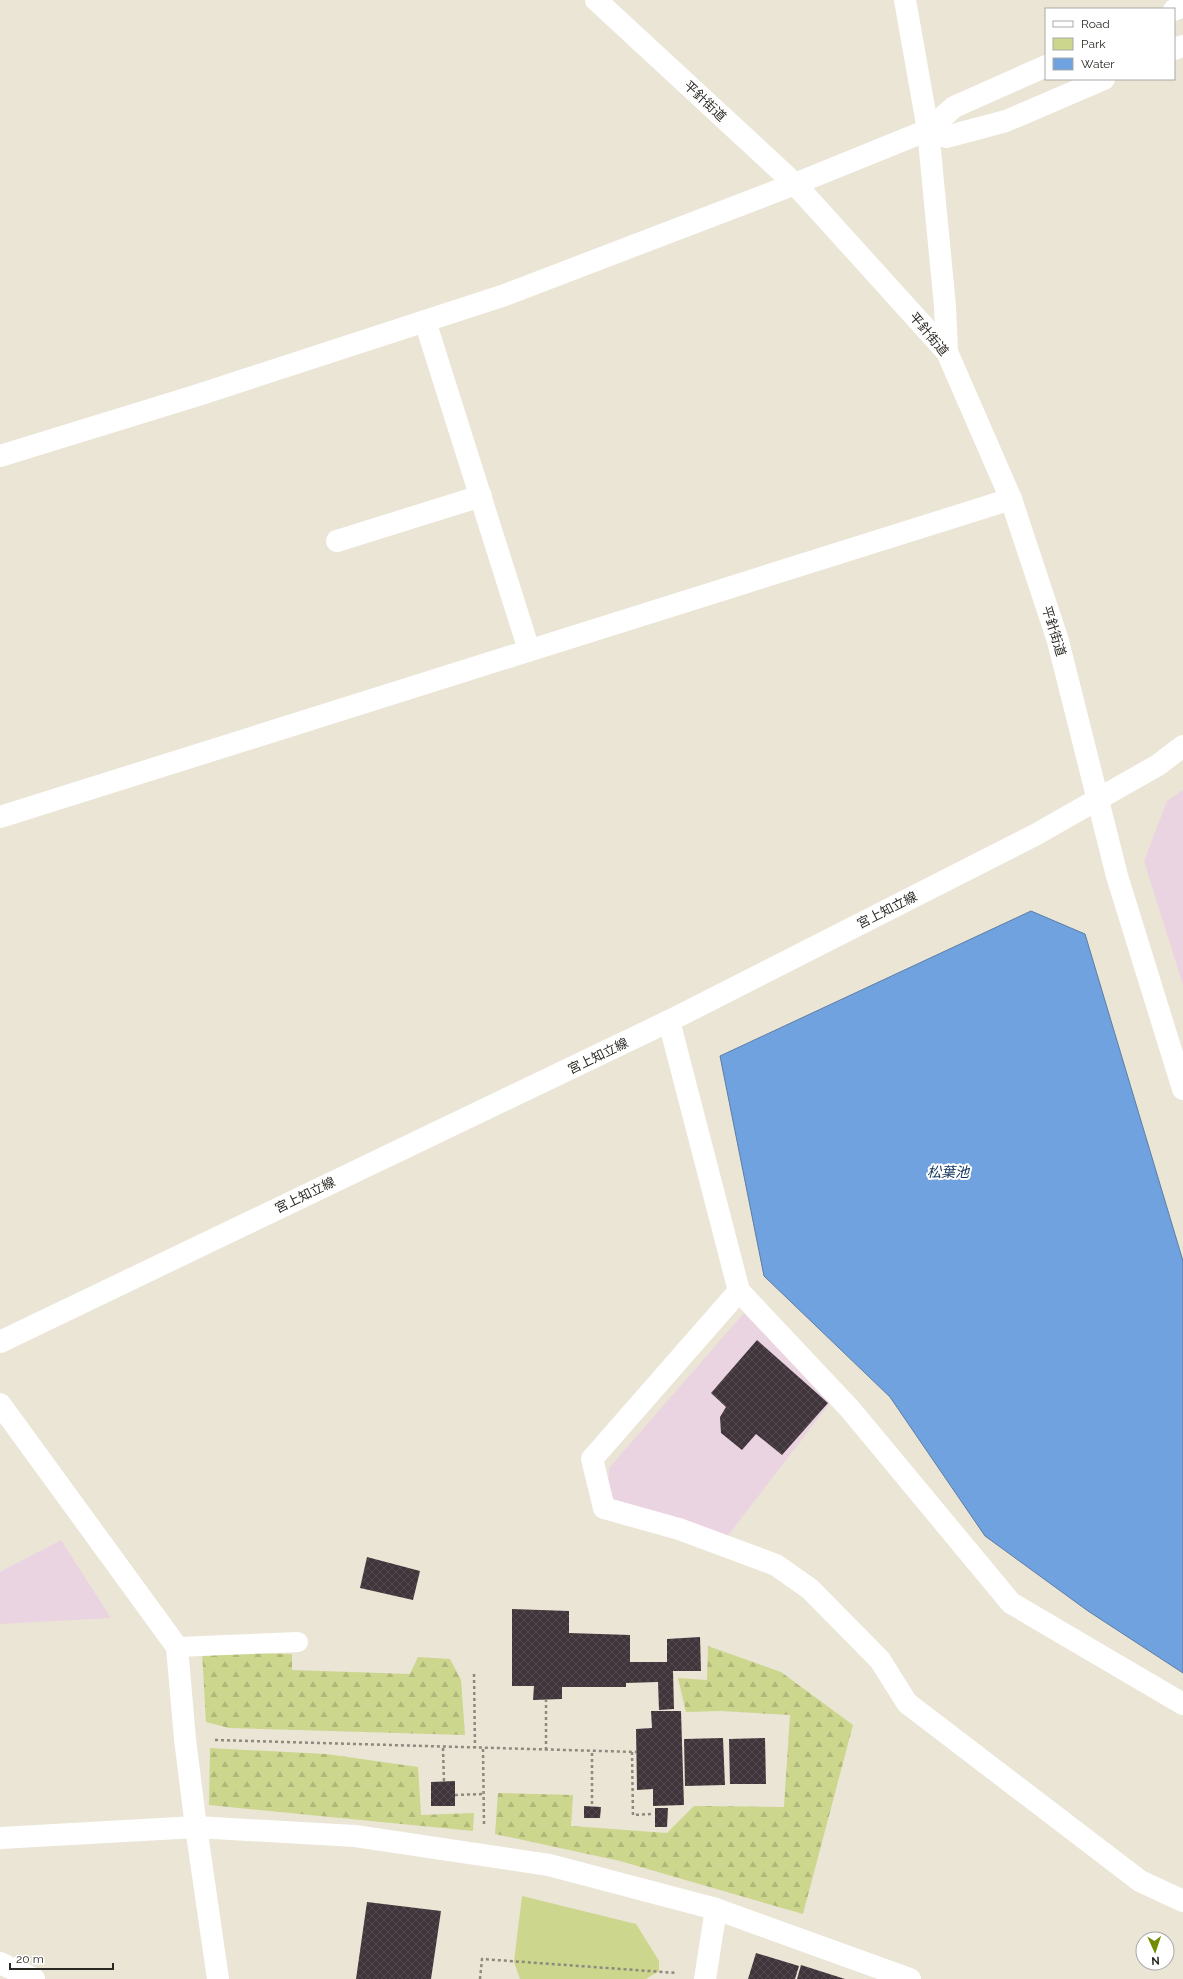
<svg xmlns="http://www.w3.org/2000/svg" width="1183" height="1979" viewBox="0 0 1183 1979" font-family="Raleway,'Noto Sans JP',sans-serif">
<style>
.commercial{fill:#ebd4e1}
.green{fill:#ccd68d}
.forest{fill:url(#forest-firs)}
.water{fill:#70a2df;stroke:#5b7da6}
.building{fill:url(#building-cross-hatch)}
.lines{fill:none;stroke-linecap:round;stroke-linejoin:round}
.path{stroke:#8d897e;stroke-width:2.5;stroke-dasharray:3 3;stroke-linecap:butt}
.lane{stroke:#fff;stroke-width:20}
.street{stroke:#fff;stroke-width:22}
.secondary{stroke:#fff;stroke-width:22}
.labels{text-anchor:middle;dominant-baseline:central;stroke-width:4;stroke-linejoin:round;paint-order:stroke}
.street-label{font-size:13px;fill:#2a2822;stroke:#fff}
.water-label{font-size:14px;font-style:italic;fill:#0f3159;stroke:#fff}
</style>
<defs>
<pattern id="forest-firs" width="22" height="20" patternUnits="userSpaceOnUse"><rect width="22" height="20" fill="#ccd68d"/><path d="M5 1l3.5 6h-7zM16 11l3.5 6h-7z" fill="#afb879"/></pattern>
<pattern id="building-cross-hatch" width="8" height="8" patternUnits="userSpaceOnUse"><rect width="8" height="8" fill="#41353c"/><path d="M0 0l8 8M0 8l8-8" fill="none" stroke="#544a4f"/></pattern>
</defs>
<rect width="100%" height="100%" fill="#ebe5d6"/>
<g class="commercial">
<polygon points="1183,790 1183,985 1144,861 1167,801"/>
<polygon points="744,1313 830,1403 726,1538 608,1501 609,1468"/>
<polygon points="61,1540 111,1618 0,1624 0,1572"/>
</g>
<polygon class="green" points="522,1896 636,1924 659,1961 659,1971 646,1979 520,1979 514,1962"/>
<g class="forest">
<polygon points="708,1646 781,1672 853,1725 803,1914 620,1861 495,1834 498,1793 573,1795 571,1826 667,1833 694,1806 784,1807 790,1715 721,1711 686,1712 678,1678 707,1680"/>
<polygon points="202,1652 292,1654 292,1670 410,1674 418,1657 450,1659 461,1680 465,1735 229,1728 206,1722"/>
<polygon points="210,1748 326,1754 418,1767 421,1815 474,1813 473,1831 209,1805"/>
</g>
<polygon class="water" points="1031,911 1085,934 1183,1261 1183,1673 1088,1611 985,1536 890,1397 764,1276 720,1056"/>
<g class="building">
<polygon points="757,1340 828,1403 782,1455 756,1434 742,1450 721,1433 720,1417 726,1407 711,1393"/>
<polygon points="367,1557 420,1571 413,1600 360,1588"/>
<polygon points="512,1609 569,1611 569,1633 630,1635 630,1662 667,1662 667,1639 700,1637 701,1671 673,1671 674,1709 659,1710 658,1682 626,1683 626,1687 562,1687 562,1699 533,1700 534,1686 512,1686"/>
<polygon points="651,1711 681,1711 684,1805 653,1806 653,1789 637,1790 636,1729 652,1728"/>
<polygon points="723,1738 725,1785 685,1786 684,1739"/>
<polygon points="765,1738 766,1784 730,1784 729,1739"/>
<polygon points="455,1781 455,1806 431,1806 431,1782"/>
<polygon points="584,1806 601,1807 600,1818 584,1818"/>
<polygon points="655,1808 668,1808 667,1827 655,1827"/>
<polygon points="367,1902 441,1911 431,1979 356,1979"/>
<polygon points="756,1953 799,1966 795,1979 748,1979"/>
<polygon points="801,1965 845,1979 797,1979"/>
</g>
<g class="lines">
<g class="path">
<polyline points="474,1674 475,1748"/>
<polyline points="546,1699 546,1750"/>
<polyline points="215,1740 636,1752"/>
<polyline points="443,1748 444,1782"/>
<polyline points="483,1749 484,1825"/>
<polyline points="632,1752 633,1815 651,1814"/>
<polyline points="455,1795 484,1794"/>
<polyline points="592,1804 592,1751"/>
<polyline points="480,1979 482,1959 677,1973"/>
</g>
<polyline class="lane" points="177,1647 298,1642"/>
<g class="street">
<polyline points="905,0 928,130 945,306 947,352"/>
<polyline points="1174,10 1183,6"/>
<polyline points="1174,49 1183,46"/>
<polyline points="928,130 954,107 1046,66"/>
<polyline points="425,321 529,650"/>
<polyline points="0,456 195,396 505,295 795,184 928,130 946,137 1006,121 1104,79"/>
<polyline points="337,541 481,496"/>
<polyline points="669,1021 739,1291 850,1409 1011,1603 1183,1704"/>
<polyline points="739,1291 592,1459 604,1508 679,1529 776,1565 810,1589 880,1660 907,1703 1140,1881 1183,1901"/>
<polyline points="0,1404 177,1647 185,1739 196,1827 218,1979"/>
<polyline points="0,1838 196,1827 355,1836 549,1865 716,1909 910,1979"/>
<polyline points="0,1963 34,1979"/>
<polyline points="705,1979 716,1909"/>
</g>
<g class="secondary">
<polyline points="596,0 795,184 947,352 1011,499 1058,641 1117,876 1183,1089"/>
<polyline points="0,817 1011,499"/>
<polyline points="0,1342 669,1021 1035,835 1158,765 1183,746"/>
</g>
</g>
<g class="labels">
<g class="street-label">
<text transform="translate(705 101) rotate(43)">平針街道</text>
<text transform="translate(929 334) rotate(50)">平針街道</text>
<text transform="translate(1054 631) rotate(73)">平針街道</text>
<text transform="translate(887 910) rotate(-27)">宮上知立線</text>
<text transform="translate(598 1056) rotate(-26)">宮上知立線</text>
<text transform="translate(305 1195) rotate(-26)">宮上知立線</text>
</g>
<g class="water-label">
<text x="948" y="1172">松葉池</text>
</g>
</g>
<rect x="1045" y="8" width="130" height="72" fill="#ffffff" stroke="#aaa9a7"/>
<rect x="1053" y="21" width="20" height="6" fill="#ffffff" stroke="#aaa9a7"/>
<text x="1081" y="28" font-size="12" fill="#2a2822">Road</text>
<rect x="1053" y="38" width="20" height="12" fill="#ccd68d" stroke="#aaa9a7"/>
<text x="1081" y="48" font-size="12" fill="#2a2822">Park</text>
<rect x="1053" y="58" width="20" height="12" fill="#70a2df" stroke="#aaa9a7"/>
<text x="1081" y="68" font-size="12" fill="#2a2822">Water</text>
<g transform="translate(1155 1951) rotate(177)"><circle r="19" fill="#ffffff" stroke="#aaa9a7"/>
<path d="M0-3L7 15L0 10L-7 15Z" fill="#728c05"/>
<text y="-6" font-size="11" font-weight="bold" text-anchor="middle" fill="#2a2822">N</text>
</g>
<path d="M10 1963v6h103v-6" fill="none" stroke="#2a2822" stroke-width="2"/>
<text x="16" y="1963" font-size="12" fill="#2a2822" stroke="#ffffff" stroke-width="3" paint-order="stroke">20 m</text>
</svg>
